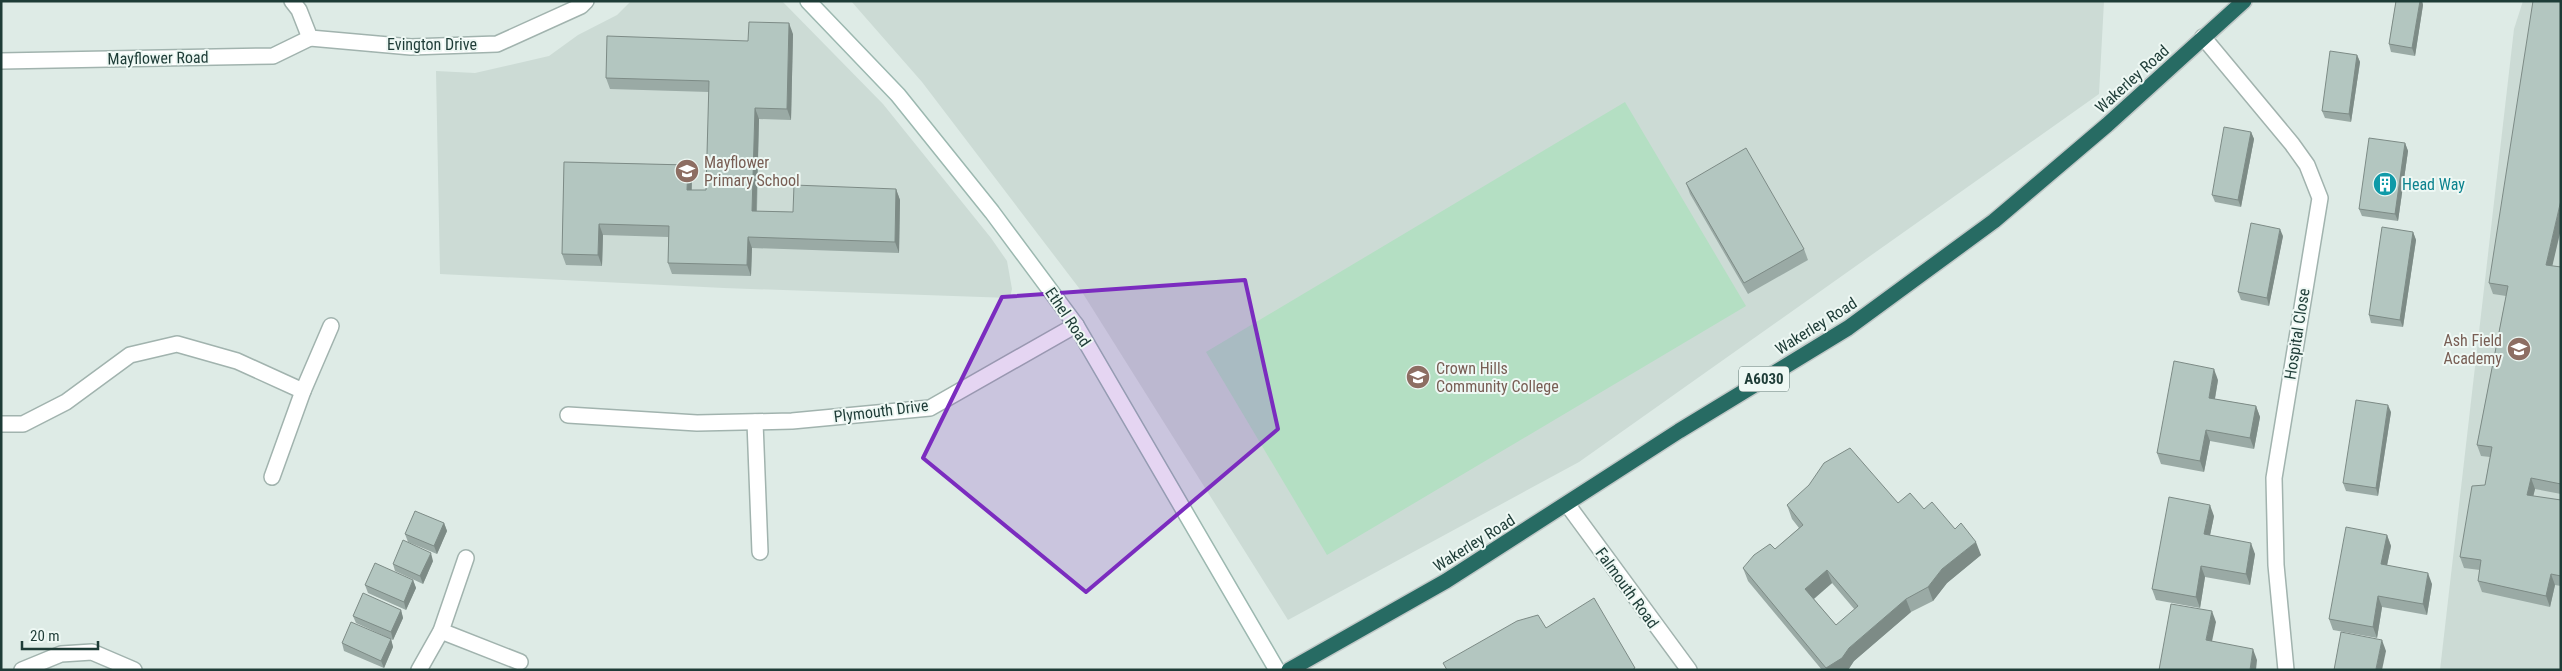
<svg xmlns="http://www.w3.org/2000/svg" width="2562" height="671" viewBox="0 0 2562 671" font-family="'Roboto Condensed',sans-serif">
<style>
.built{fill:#ccdbd5}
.green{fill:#b4dfc3}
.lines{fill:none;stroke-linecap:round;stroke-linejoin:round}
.street-casing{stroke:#a1b3ae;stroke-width:18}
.secondary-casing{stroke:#9cb8b0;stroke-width:18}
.highway-casing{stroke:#c0c8c7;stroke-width:18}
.street{stroke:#fff;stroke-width:15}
.secondary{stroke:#fff;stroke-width:15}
.highway{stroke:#276b63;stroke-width:15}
.wall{fill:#9aaaa5;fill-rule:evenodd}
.shaded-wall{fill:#7d8b86}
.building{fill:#b3c6c0;stroke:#7d8b86;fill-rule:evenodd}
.marked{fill:#7b2cbf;fill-opacity:0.2;stroke:#7b2cbf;stroke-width:4;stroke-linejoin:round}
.labels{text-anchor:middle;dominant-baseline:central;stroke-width:4;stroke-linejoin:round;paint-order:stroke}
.shield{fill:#eef8f4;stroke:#5c7470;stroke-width:1}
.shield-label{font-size:15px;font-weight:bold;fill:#1e3c37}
.street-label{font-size:16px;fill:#1e3c37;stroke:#eef8f4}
.education-label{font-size:16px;fill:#785e54;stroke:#eef8f4;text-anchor:start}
.culture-label{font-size:16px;fill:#0d838f;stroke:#eef8f4;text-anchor:start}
</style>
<rect width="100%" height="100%" fill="#deebe6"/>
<g class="built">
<polygon points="631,1 782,1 883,104 991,238 1007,261 1012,289 1010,298 724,288 440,274 436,71 475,73 549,56 578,35 617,15"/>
<polygon points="851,1 2104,1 2099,94 1579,462 1288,620 1082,292 922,82"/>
<polygon points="2523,1 2561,1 2561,670 2440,670 2514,29"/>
</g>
<polygon class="green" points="1625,102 1746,306 1327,555 1206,352"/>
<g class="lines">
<g class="street-casing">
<g id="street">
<polyline points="292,1 299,10 310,38 411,47 497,44 581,6 586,1"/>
<polyline points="2203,37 2292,144 2307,165 2320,198 2274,478 2276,565 2286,670"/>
<polyline points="1,61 273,56 310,38"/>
<polyline points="568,415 697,423 792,421 930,408 1076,325"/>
<polyline points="755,422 760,552"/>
<polyline points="1,424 23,424 66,402 130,355 177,344 237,361 303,391"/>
<polyline points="272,477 303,391 331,326"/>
<polyline points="1567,504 1689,670"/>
<polyline points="441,631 520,662"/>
<polyline points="22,670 61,654 92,652 134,670"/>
<polyline points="419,670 441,631 466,558"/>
</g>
</g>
<g class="secondary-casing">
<polyline id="secondary" points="808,1 898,95 992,212 1076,325 1277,670"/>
</g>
<g class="highway-casing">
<polyline id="highway" points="1289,670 1446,581 1679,431 1848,328 1994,221 2107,125 2244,1"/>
</g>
<use href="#street" class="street"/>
<use href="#secondary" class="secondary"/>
<use href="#highway" class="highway"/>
</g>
<g class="wall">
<polygon points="2396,1 2422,1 2423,5 2415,56 2391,52 2389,44"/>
<polygon points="793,34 791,120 759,119 757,211 793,212 896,189 900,200 899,253 752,248 751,276 672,274 668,263 668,237 603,235 602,266 566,265 562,254 564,162 688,165 692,176 692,190 706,190 709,92 610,89 606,78 748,41"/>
<polygon points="2357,55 2360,62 2351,122 2325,118 2322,111"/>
<polygon points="2251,132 2254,139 2241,207 2215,202 2212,195"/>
<polygon points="2405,143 2408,151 2398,221 2362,216 2359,209"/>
<polygon points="1686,183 1804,249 1808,260 1748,294 1690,194"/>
<polygon points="2413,232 2416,240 2403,327 2371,323 2369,315"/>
<polygon points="2283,236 2269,306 2241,300 2238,292"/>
<polygon points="2553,266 2561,267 2561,494 2535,489 2533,496 2561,500 2561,586 2555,585 2550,607 2482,592 2478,581 2480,570 2464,568 2460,557 2485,485 2490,457 2481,456 2477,445 2506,296 2493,294 2489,283"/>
<polygon points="2218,380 2215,399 2256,406 2260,417 2254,449 2210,441 2204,472 2161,464 2157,453"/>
<polygon points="2391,412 2378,496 2346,491 2343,483"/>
<path d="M 1898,503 L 1924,509 L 1955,529 L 1981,555 L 1947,583 L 1933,601 L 1911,612 L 1854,661 L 1848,670 L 1822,670 L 1748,581 L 1743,568 L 1775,549 L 1799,528 L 1792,519 L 1787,505 ZM 1832,583 L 1855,610 L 1836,625 L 1814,599 Z"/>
<polygon points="2214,516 2210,535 2255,554 2250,585 2205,577 2200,608 2156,600 2152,589"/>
<polygon points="444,523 447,531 437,554 408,542 405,534"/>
<polygon points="2387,535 2391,546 2387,565 2432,584 2427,615 2382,607 2377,638 2333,630 2329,619"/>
<polygon points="433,561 423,584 395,571 393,564"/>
<polygon points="413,580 416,588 406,610 368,593 365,585"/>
<polygon points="401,610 403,618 393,640 356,623 353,616"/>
<polygon points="391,639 393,647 384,668 344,651 342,643"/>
</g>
<g class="shaded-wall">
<polygon points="2420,1 2422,1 2423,5 2415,56 2412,48"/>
<polygon points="789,23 793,34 791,120 787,109"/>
<polygon points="2357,55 2360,62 2351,122 2349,114"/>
<polygon points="755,108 759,119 756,222 752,211"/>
<polygon points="2251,132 2254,139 2241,207 2238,200"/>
<polygon points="2405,143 2408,151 2398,221 2395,214"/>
<polygon points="688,165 692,176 691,201 687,190"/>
<polygon points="896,189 900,200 899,253 895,242"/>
<polygon points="2561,200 2561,229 2550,276 2546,265"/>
<polygon points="599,224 603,235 602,266 598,255"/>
<polygon points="2280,229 2283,236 2269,306 2267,298"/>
<polygon points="2413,232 2416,240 2403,327 2400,320"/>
<polygon points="748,237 752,248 751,276 747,265"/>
<polygon points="2214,369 2218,380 2213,409 2209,398"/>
<polygon points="2388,405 2391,412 2378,496 2376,488"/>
<polygon points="2256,406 2260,417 2254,449 2250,438"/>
<polygon points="2206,430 2210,441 2204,472 2200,461"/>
<polygon points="2531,478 2535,489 2531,506 2527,495"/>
<polygon points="2210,505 2214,516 2208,545 2204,534"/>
<polygon points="444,523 447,531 437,554 434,546"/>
<polygon points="2387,535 2391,546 2385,575 2381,564"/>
<polygon points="1976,542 1981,555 1947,583 1933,601 1928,587 1942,569"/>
<polygon points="2251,543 2255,554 2250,585 2246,574"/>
<polygon points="431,553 433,561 423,584 420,576"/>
<polygon points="2201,566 2205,577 2200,608 2196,597"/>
<polygon points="1827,570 1832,583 1810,602 1805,589"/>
<polygon points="2428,573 2432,584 2427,615 2423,604"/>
<polygon points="2551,574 2555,585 2550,607 2546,596"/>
<polygon points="413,580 416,588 406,610 404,602"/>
<polygon points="2378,596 2382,607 2377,638 2373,627"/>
<polygon points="1906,599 1911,612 1854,661 1848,670 1827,670 1826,668"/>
<polygon points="401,610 403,618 393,640 391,632"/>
<polygon points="2212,611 2216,622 2210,651 2206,640"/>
<polygon points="391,639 393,647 384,668 381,661"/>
<polygon points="2382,640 2386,651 2382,670 2376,669"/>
<polygon points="2253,649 2257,660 2256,670 2250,670"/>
</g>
<g class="building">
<polygon points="2396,1 2420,1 2412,48 2389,44"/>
<polygon points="2533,1 2561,1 2561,200 2546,265 2561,267 2561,484 2531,478 2527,495 2561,500 2561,576 2551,574 2546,596 2478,581 2481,560 2460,557 2472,486 2485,485 2492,447 2477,445 2508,286 2489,283"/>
<polygon points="749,22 789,23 787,109 755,108 752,211 793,212 794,185 896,189 895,242 748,237 747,265 668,263 669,226 599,224 598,255 562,254 564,162 688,165 687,190 706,190 709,81 606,78 607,36 748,41"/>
<polygon points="2330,51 2357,55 2349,114 2322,111"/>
<polygon points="2224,127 2251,132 2238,200 2212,195"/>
<polygon points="2369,138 2405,143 2395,214 2359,209"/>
<polygon points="1746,148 1804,249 1744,283 1686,183"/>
<polygon points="2251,223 2280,229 2267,298 2238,292"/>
<polygon points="2382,227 2413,232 2400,320 2369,315"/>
<polygon points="2174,361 2214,369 2209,398 2256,406 2250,438 2206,430 2200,461 2157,453"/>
<polygon points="2356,400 2388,405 2376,488 2343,483"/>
<path d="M 1850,448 L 1898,503 L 1910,493 L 1924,509 L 1932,502 L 1955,529 L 1961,523 L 1976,542 L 1942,569 L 1928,587 L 1906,599 L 1849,648 L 1842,658 L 1826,668 L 1743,568 L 1754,555 L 1770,544 L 1775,549 L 1803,525 L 1787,505 L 1809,485 L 1824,463 ZM 1827,570 L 1858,606 L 1836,625 L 1805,589 Z"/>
<polygon points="2169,497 2210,505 2204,534 2251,543 2246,574 2201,566 2196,597 2152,589"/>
<polygon points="415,511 444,523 434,546 405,534"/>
<polygon points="2346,527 2387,535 2381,564 2428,573 2423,604 2378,596 2373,627 2329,619"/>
<polygon points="403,540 431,553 420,576 393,564"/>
<polygon points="375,563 413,580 404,602 365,585"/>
<polygon points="363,593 401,610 391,632 353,616"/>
<polygon points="1594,598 1635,668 1632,670 1447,670 1443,663 1517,621 1538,615 1546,628"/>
<polygon points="2171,604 2212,611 2206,640 2253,649 2250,670 2159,670"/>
<polygon points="351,622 391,639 381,661 342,643"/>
<polygon points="2341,632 2382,640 2376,669 2381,670 2334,670"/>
</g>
<path class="marked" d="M 1245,280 L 1278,429 L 1086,592 L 923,458 L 1002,297 Z"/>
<defs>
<g id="school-disc" transform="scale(1.25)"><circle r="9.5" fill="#8d6e63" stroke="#eef8f4"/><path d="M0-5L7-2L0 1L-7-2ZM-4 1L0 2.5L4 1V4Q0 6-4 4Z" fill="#fff"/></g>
<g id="building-disc" transform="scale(1.25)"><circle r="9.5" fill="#0f9aa8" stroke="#eef8f4"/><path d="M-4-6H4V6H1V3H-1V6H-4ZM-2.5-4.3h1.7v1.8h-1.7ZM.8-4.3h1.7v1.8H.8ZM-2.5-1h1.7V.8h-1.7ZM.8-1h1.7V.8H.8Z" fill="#fff"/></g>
</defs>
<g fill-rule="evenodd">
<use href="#school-disc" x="687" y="171"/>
<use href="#building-disc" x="2385" y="184"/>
<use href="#school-disc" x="2519" y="349"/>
<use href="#school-disc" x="1418" y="377"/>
</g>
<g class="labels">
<rect class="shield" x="1739" y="366.5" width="50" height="25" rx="4"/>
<g class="shield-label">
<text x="1764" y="379">A6030</text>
</g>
<g class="street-label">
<text x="432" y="44">Evington Drive</text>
<text transform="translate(158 58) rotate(-1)">Mayflower Road</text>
<text transform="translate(2132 79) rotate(-42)">Wakerley Road</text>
<text transform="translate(1068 317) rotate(56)">Ethel Road</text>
<text transform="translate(1816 326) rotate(-32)">Wakerley Road</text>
<text transform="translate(2297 334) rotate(-81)">Hospital Close</text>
<text transform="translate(881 411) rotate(-7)">Plymouth Drive</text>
<text transform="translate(1474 543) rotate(-32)">Wakerley Road</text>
<text transform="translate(1627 588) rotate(54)">Falmouth Road</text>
</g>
<g class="education-label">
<text x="704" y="162">Mayflower<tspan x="704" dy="18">Primary School</tspan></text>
<text x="2502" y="340" text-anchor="end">Ash Field<tspan x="2502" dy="18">Academy</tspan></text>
<text x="1436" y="368">Crown Hills<tspan x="1436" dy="18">Community College</tspan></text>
</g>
<g class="culture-label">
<text x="2402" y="184">Head Way</text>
</g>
</g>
<rect width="2562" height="671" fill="none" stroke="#1e3c37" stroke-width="5"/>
<path d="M22 641v8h76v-8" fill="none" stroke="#1e3c37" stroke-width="2.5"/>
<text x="30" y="641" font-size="15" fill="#1e3c37" stroke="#eef8f4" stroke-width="4" paint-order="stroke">20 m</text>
</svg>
